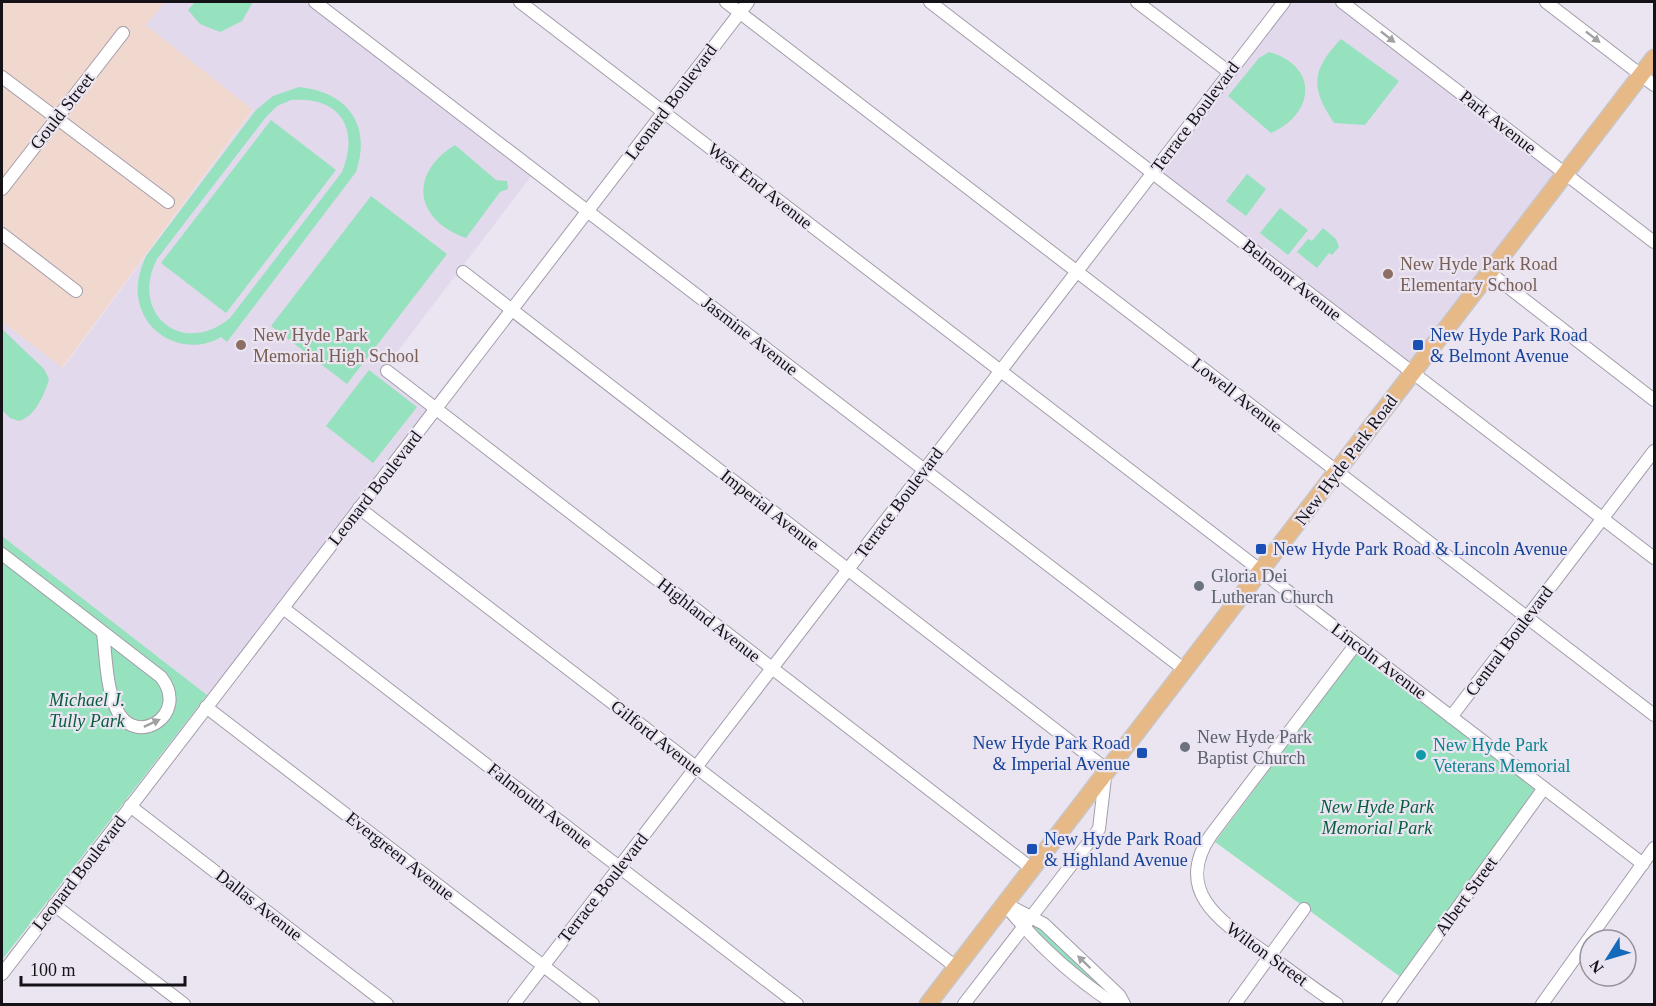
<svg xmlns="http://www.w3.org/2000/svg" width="1656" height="1006" viewBox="0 0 1656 1006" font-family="Georgia,serif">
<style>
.industrial{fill:#f1d8cf}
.built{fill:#e3d9ed}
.green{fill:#96e1be;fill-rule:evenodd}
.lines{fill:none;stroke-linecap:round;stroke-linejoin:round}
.minor-casing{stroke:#a39ca9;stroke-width:14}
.major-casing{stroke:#c7c6c7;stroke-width:19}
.minor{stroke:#fff;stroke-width:12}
.major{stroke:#e7b986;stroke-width:16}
.oneway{fill:#a1a0a2}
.education-dot{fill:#8d6e63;stroke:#ebe5f2;stroke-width:2}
.transit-dot{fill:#1a4fb4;stroke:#ebe5f2;stroke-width:2}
.worship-dot{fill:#6b7280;stroke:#ebe5f2;stroke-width:2}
.culture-dot{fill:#0f9aa8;stroke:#ebe5f2;stroke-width:2}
.labels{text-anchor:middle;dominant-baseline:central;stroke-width:4.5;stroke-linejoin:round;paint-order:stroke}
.street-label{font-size:18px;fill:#141216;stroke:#ebe5f2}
.education-label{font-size:18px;fill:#785e54;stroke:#ebe5f2;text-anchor:start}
.transit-label{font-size:18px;fill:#164399;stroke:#ebe5f2;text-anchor:start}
.worship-label{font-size:18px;fill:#5b616d;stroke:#ebe5f2;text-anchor:start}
.park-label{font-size:18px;font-style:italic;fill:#085c40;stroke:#ebe5f2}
.culture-label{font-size:18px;fill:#0d838f;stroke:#ebe5f2;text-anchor:start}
</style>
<rect width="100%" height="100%" fill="#ebe5f2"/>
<polygon class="industrial" points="2,2 165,2 146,25 253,109 62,368 2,322"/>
<g class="built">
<polygon points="165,2 305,2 532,175 382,372 429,408 207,695 2,536 2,322 63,368 253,110 146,25"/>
<polygon points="1287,2 1338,2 1564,177 1413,372 1155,172"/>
</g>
<g class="green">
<polygon points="195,2 253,2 242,21 220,32 200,24 188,10"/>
<path d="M 1341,39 L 1399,81 L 1365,125 L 1334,123 C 1310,87 1311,71 1341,39 Z"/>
<path d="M 1269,52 C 1319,66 1315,114 1271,133 L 1228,96 L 1259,58 Z"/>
<path d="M 299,87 C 347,92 372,124 356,172 L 227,342 L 221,337 C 194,354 154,342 142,311 C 134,293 138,274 146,256 L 256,110 L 273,96 ZM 291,100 C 340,96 360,128 342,172 L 230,318 C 182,358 129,313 157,259 L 266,117 L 277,106 Z"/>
<polygon points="271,120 336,170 226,313 161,263"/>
<path d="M 455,145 L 496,180 L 507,181 L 508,189 L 500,192 L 466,238 C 415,220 408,174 455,145 Z"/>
<polygon points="1247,174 1266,189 1246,216 1226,201"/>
<polygon points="371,196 447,254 347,384 271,326"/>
<polygon points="1280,208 1308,230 1288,255 1260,233"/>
<polygon points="1323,228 1336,239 1339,247 1332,255 1329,253 1317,268 1297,252 1308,239 1312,241"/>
<path d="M 2,329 L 44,369 L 49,379 C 45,393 35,417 19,421 L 10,418 L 2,410 Z"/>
<polygon points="369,370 417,407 373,463 326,426"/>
<polygon points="2,536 207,695 2,960"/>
<polygon points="1358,652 1538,789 1402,978 1215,842"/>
<polygon points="1029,921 1044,926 1121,1004 1037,938"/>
</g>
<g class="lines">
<g class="minor-casing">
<g id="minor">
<polyline points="315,2 1185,670"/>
<polyline points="520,2 1643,864"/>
<polyline points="726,2 1654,715"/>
<polyline points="930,2 1654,558"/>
<polyline points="1137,2 1229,72"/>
<polyline points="1342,2 1654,242"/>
<polyline points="1546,2 1654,85"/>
<polyline points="2,77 168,202"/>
<polyline points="2,189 123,33"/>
<polyline points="2,234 76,291"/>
<polyline points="463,272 1106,769 1099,829 964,1004"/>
<polyline points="1490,273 1654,400"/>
<polyline points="387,371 1031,868"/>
<polyline points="359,508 956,967"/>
<path d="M 2,554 L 161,677 C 191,715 134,750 116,708 C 106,686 106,656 103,633"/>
<polyline points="283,608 797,1004"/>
<polyline points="206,707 593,1004"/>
<polyline points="1451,717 1654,451"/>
<polyline points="130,806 387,1004"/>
<polyline points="1004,903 1044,924 1119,995 1124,1004"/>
<polyline points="54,905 184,1004"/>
<path d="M 1007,907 C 1037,944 1075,978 1114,1004"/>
<polyline points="2,974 748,2"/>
<polyline points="514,1004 1284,2"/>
<polyline points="1235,1004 1304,909"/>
<path d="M 1337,1004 C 1314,989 1292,972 1270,956 C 1228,926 1170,895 1211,835 L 1356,644"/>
<polyline points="1388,1004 1544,788"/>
<polyline points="1542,1004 1654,848"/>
</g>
</g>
<g class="major-casing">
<polyline id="major" points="928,1004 1654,58"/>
</g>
<use href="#minor" class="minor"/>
<use href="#major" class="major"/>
</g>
<defs><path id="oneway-solid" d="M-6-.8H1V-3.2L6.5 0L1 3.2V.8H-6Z" transform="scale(1.5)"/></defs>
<g class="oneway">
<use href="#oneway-solid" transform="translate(1388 37) rotate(38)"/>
<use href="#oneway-solid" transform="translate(1593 37) rotate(38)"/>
<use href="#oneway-solid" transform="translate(152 723) rotate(-25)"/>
<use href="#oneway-solid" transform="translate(1084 962) rotate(-136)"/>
</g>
<g class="education-dot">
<circle cx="1388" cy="274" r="6"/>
<circle cx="241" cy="345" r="6"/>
</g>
<g class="transit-dot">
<rect x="1412" y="339" width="12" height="12" rx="3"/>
<rect x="1255" y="543" width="12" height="12" rx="3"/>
<rect x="1136" y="747" width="12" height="12" rx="3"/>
<rect x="1026" y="843" width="12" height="12" rx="3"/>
</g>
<g class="worship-dot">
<circle cx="1199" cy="586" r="6"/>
<circle cx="1185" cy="747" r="6"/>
</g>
<circle class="culture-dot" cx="1421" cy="755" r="6"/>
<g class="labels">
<g class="street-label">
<text transform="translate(671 102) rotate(-53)">Leonard Boulevard</text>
<text transform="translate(62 111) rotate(-52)">Gould Street</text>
<text transform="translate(1195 117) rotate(-53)">Terrace Boulevard</text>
<text transform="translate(1498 122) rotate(38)">Park Avenue</text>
<text transform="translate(760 186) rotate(38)">West End Avenue</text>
<text transform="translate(1292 280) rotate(38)">Belmont Avenue</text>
<text transform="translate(750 336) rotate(38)">Jasmine Avenue</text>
<text transform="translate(1237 395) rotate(38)">Lowell Avenue</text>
<text transform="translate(1346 460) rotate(-53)">New Hyde Park Road</text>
<text transform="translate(375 488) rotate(-52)">Leonard Boulevard</text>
<text transform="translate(899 503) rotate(-53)">Terrace Boulevard</text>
<text transform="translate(770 510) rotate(38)">Imperial Avenue</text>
<text transform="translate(709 620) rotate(38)">Highland Avenue</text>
<text transform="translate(1509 641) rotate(-53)">Central Boulevard</text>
<text transform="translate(1379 661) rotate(37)">Lincoln Avenue</text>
<text transform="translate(657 738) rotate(38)">Gilford Avenue</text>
<text transform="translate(540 806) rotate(38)">Falmouth Avenue</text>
<text transform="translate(400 856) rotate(38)">Evergreen Avenue</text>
<text transform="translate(79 873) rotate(-52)">Leonard Boulevard</text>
<text transform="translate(603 888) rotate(-52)">Terrace Boulevard</text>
<text transform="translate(1466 896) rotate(-54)">Albert Street</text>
<text transform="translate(259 905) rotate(38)">Dallas Avenue</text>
<text transform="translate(1267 954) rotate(36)">Wilton Street</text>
</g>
<g class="education-label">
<text x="1400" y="264">New Hyde Park Road<tspan x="1400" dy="21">Elementary School</tspan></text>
<text x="253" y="335">New Hyde Park<tspan x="253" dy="21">Memorial High School</tspan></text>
</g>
<g class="transit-label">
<text x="1430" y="335">New Hyde Park Road<tspan x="1430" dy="21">&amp; Belmont Avenue</tspan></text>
<text x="1273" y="549">New Hyde Park Road &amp; Lincoln Avenue</text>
<text x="1130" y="743" text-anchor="end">New Hyde Park Road<tspan x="1130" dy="21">&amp; Imperial Avenue</tspan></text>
<text x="1044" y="839">New Hyde Park Road<tspan x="1044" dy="21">&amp; Highland Avenue</tspan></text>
</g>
<g class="worship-label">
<text x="1211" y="576">Gloria Dei<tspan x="1211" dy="21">Lutheran Church</tspan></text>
<text x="1197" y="737">New Hyde Park<tspan x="1197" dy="21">Baptist Church</tspan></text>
</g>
<g class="park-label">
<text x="87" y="700">Michael J.<tspan x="87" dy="21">Tully Park</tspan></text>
<text x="1377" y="807">New Hyde Park<tspan x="1377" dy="21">Memorial Park</tspan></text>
</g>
<g class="culture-label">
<text x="1433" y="745">New Hyde Park<tspan x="1433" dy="21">Veterans Memorial</tspan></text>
</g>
</g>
<rect width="1656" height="1006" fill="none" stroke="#141216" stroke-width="6"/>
<g transform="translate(1608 958) rotate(233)"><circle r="28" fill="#ebe5f2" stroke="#95919a" stroke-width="1.5"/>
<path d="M0-4.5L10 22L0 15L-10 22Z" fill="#146bb9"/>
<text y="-9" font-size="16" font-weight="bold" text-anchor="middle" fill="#141216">N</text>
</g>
<path d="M21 976v9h164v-9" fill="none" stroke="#141216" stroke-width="3"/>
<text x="30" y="976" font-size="18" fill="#141216" stroke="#ebe5f2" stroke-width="4.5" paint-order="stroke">100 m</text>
</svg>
